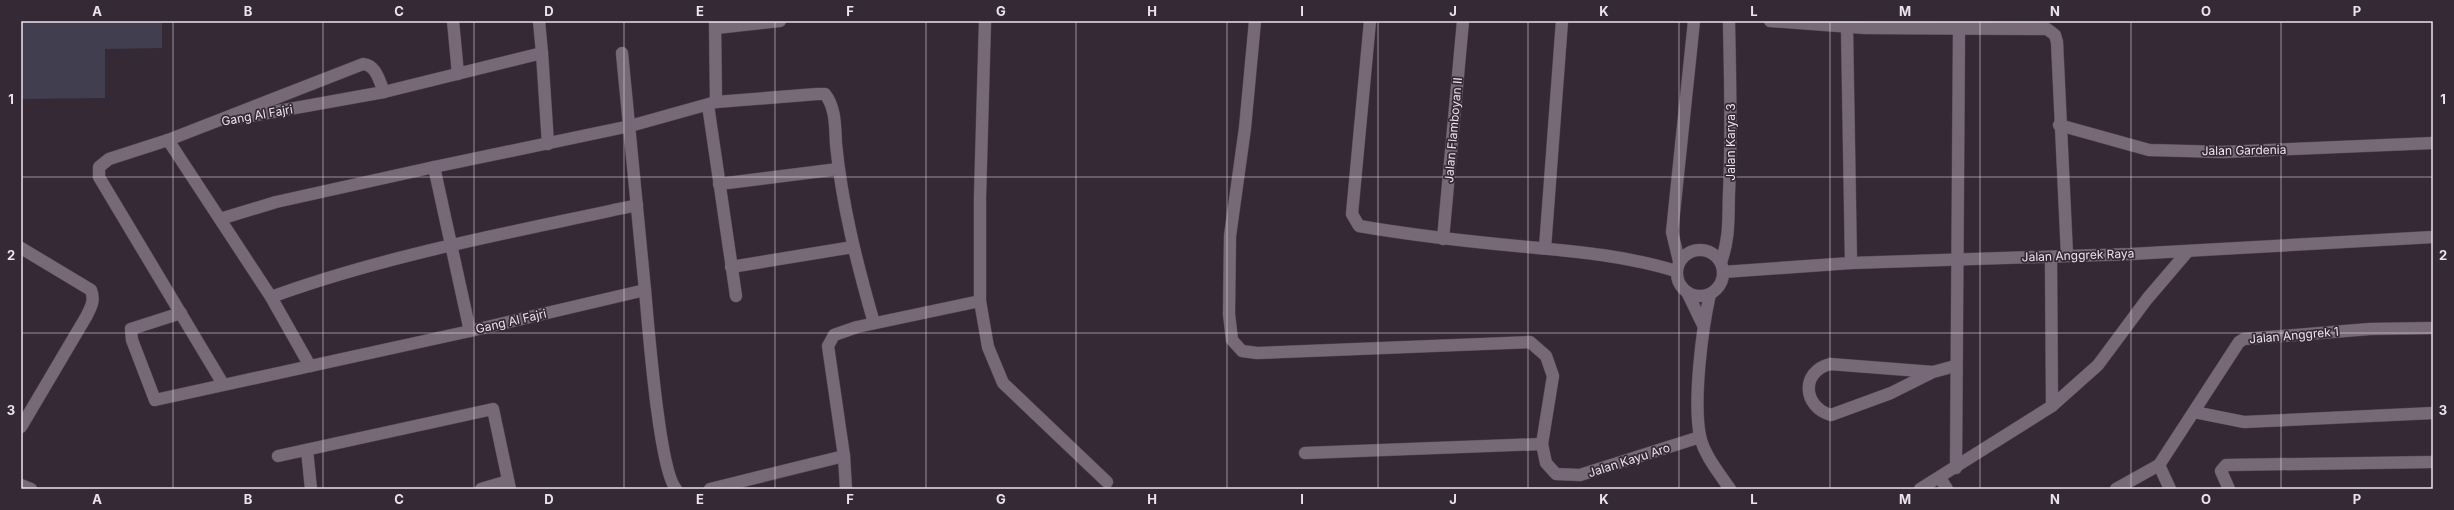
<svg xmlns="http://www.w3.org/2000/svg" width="2454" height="510" viewBox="0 0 2454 510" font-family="Inter,sans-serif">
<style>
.building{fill:#413e4f}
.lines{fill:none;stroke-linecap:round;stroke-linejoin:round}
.minor-casing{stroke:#534954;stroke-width:13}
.minor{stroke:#786978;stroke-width:12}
.grid{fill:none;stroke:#ece4ed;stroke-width:1;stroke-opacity:0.55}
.labels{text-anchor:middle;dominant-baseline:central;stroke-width:3.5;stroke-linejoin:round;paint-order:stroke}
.street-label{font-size:12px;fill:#ece4ed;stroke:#362936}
.neatline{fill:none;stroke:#ece4ed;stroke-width:1.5}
.grid-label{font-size:13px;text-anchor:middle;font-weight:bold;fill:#ece4ed}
</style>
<rect width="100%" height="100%" fill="#362936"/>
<polygon class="building" points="21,21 162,21 162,48 105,49 105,98 21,99"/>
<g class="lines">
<g class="minor-casing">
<g id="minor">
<polyline points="453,21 458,74"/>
<polyline points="539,21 542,53"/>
<polyline points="1255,21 1245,128 1230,236 1229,314 1232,340 1242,351 1257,353 1530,342 1546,356 1553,376 1542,444 1546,463 1556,474 1580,475 1700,437"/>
<path d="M 1370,21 L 1352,214 L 1359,226 C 1411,235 1464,241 1517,246 C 1570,251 1624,255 1676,271"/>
<polyline points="1770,21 1865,28 2047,29 2055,35 2057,42 2067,255"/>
<polyline points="716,28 780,21"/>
<polyline points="1847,28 1851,263"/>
<polyline points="622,53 645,290 470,331 434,167 630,126 716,102 715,21"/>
<path d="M 716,102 L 817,94 L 825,94 C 836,108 835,127 836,144 C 842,205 857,264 874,323"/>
<polyline points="708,105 736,296"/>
<polyline points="239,118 384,92 542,53 548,144"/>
<polyline points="2059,125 2149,150 2223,152 2433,143"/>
<polyline points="168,140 271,297 310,366"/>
<polyline points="719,184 838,169"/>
<polyline points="220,219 276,202 434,167"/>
<polyline points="1443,239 1463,21"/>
<path d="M 21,248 L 91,290 C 95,301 91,307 86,317 L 21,427"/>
<polyline points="1545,248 1562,21"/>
<circle cx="1700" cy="273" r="23"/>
<polyline points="2051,257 2052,406"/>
<polyline points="1679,261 1672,232 1694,21"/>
<path d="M 1721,262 C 1730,237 1728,218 1729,193 C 1732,135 1730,78 1729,21"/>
<polyline points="731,267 853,247"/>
<polyline points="1723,272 1851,263 2131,254 2433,237"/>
<path d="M 645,290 C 648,323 659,470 676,489"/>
<polyline points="1687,292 1703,325"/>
<path d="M 1710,294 C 1702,329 1693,401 1700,436 C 1704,455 1719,473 1730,489"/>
<path d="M 271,297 C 389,254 514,232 637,205"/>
<polyline points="980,301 988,347 1003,383 1107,482"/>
<polyline points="181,313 131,329 132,340 155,400 470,331"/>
<path d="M 1933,372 L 1891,393 L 1831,415 C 1803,407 1800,372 1830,364 L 1933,372 L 1955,366"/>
<path d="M 223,384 L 99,177 L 99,167 L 109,159 L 168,140 L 363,64 C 376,65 379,80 384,92"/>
<polyline points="2194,412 2244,422 2433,413"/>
<polyline points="307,450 311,489"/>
<polyline points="1305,453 1542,444"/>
<polyline points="278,456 493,409 510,489"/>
<polyline points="2159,465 2170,489"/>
<polyline points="1956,468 1959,30"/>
<polyline points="1940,478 1947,489"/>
<polyline points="21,485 31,489"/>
<polyline points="481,489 508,481"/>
<polyline points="710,489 844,456"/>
<polyline points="846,489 844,456 828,346 834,335 857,327 980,301 980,197 985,21"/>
<polyline points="1920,489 2052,406 2098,365 2147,299 2188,251"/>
<polyline points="2116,489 2159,465 2239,342 2244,339 2370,329 2433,328"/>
<polyline points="2229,489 2221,471 2226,465 2433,462"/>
</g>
</g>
<use href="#minor" class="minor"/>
</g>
<path class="grid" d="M 173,21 L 173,489M 323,21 L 323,489M 474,21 L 474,489M 624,21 L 624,489M 775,21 L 775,489M 926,21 L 926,489M 1076,21 L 1076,489M 1227,21 L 1227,489M 1378,21 L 1378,489M 1528,21 L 1528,489M 1679,21 L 1679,489M 1830,21 L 1830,489M 1980,21 L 1980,489M 2131,21 L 2131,489M 2281,21 L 2281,489M 21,177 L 2433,177M 21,333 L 2433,333"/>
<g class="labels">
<g class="street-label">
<text transform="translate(257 115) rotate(-10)">Gang Al Fajri</text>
<text transform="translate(1453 130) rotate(-85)">Jalan Flamboyan II</text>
<text transform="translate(1730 142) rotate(-90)">Jalan Karya 3</text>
<text transform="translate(2244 150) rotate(-1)">Jalan Gardenia</text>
<text transform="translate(2078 255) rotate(-2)">Jalan Anggrek Raya</text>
<text transform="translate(511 321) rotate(-13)">Gang Al Fajri</text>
<text transform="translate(2294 335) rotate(-5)">Jalan Anggrek 1</text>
<text transform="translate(1629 460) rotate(-18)">Jalan Kayu Aro</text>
</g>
</g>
<rect width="2454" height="510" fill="none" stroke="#362936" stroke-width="44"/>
<rect x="22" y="22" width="2410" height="466" class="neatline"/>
<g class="grid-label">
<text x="97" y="16">A</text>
<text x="248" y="16">B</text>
<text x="399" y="16">C</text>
<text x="549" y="16">D</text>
<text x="700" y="16">E</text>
<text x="850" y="16">F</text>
<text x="1001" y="16">G</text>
<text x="1152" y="16">H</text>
<text x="1302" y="16">I</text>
<text x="1453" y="16">J</text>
<text x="1604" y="16">K</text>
<text x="1754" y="16">L</text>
<text x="1905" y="16">M</text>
<text x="2055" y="16">N</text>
<text x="2206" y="16">O</text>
<text x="2357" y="16">P</text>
<text x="11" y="104">1</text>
<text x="2443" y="104">1</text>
<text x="11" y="260">2</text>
<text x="2443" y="260">2</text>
<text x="11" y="415">3</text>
<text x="2443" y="415">3</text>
<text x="97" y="504">A</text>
<text x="248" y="504">B</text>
<text x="399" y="504">C</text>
<text x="549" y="504">D</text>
<text x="700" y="504">E</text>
<text x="850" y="504">F</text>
<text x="1001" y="504">G</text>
<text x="1152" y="504">H</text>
<text x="1302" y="504">I</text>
<text x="1453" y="504">J</text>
<text x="1604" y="504">K</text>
<text x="1754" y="504">L</text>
<text x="1905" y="504">M</text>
<text x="2055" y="504">N</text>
<text x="2206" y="504">O</text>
<text x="2357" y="504">P</text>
</g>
</svg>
